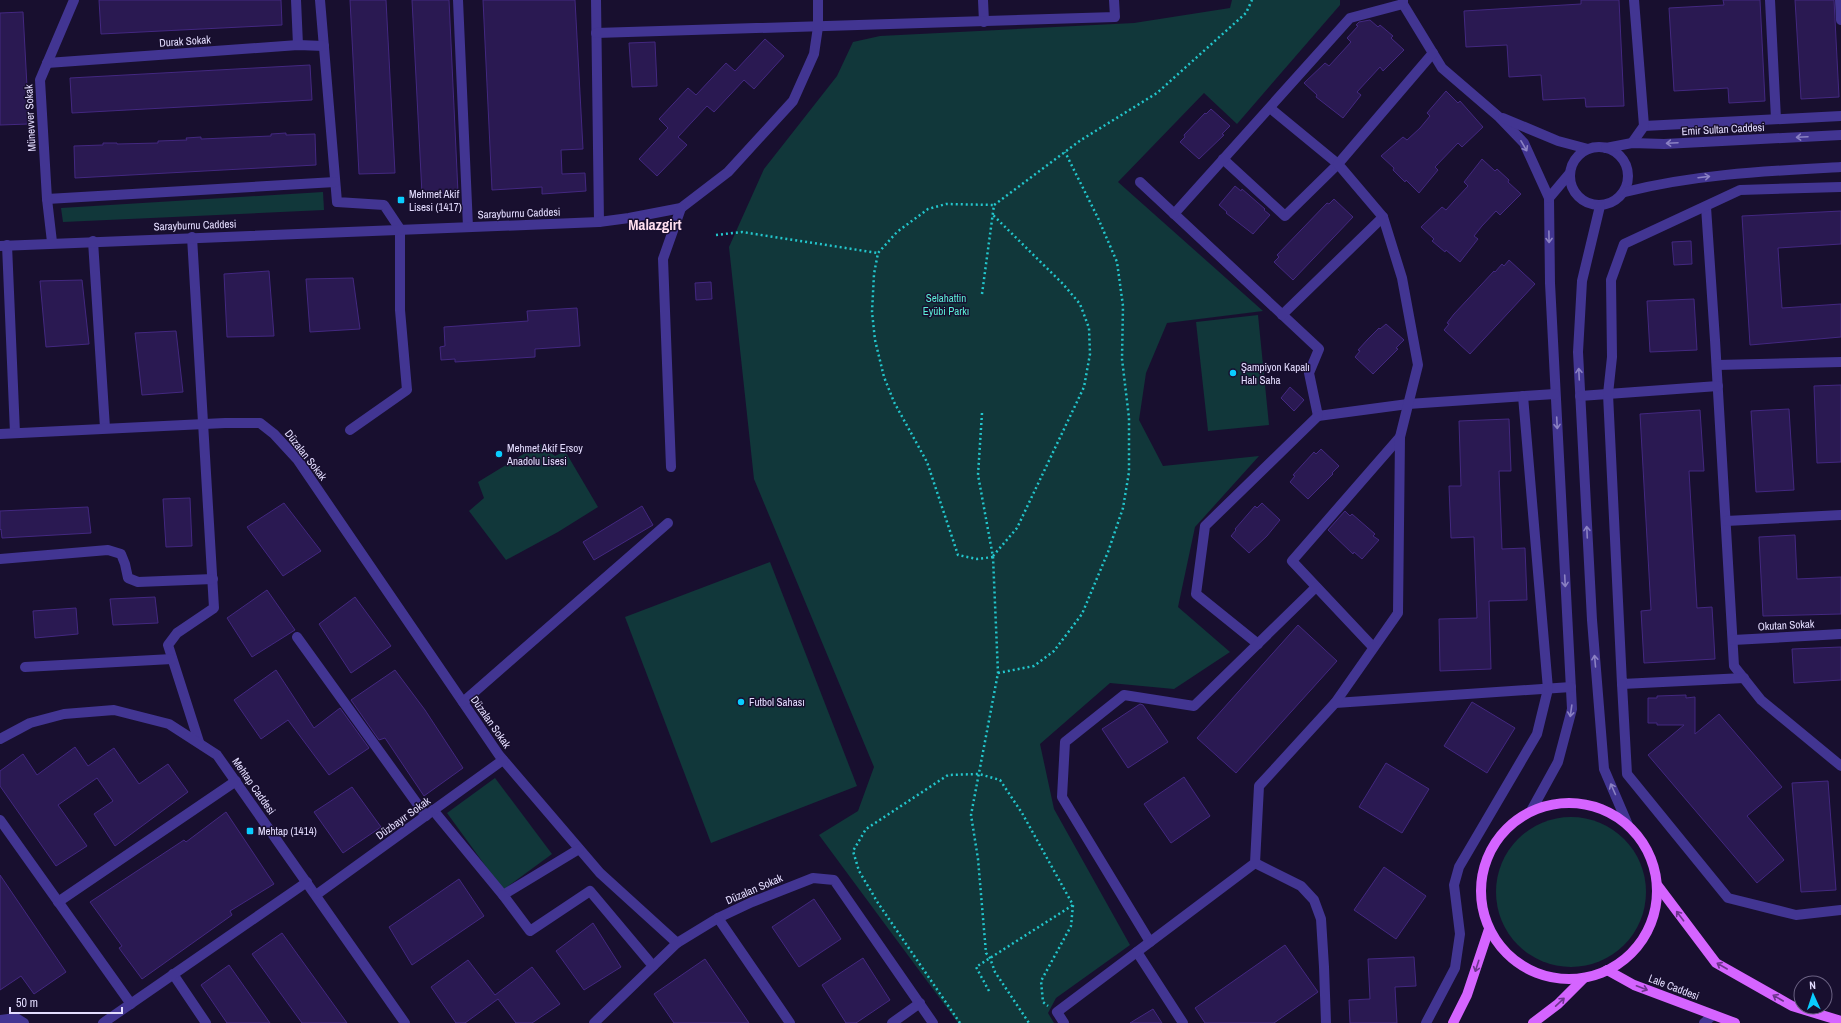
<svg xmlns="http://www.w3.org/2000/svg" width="1841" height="1023" viewBox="0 0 1841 1023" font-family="'Archivo Narrow',sans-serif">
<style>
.green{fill:#11373a}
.building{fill:#2a1952;stroke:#432880}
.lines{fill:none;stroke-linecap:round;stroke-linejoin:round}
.path{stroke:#23c6cc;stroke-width:2.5;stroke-dasharray:2 3;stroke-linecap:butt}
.minor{stroke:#423592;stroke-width:10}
.major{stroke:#d564ff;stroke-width:10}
.oneway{stroke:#8b81c3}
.oneway2{stroke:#6d358d}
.poi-dot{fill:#09cdff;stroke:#180f2f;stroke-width:1.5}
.labels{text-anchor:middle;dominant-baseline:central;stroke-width:3;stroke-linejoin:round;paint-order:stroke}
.street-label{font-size:11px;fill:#e4ddff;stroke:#180f2f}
.poi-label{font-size:11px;fill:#e4ddff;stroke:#180f2f;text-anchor:start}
.park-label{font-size:11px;fill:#5bedd7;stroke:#180f2f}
.district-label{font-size:15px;font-weight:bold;fill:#ffdff0;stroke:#180f2f}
</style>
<rect width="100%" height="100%" fill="#180f2f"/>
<g class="green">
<polygon points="1232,0 1340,0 1340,5 1237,124 1204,93 1118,182 1263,311 1167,323 1146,373 1139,420 1163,466 1259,456 1195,527 1178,607 1230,652 1174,689 1110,683 1040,744 1054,809 1130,945 1056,998 1048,1013 1054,1023 958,1023 819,835 858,811 874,767 754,479 729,247 764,169 837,76 853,42 880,36 1134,23 1230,8"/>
<polygon points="323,192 324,210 63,222 61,208"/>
<polygon points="1258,315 1269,425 1208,431 1196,322"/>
<polygon points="540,444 555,456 565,451 598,507 558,532 506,560 469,511 484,498 478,482"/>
<polygon points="770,562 857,786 711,843 625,617"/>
<polygon points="495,778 552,854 503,890 447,813"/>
<circle cx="1571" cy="892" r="75"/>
</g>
<g class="building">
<polygon points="99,0 281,0 282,25 101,34"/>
<polygon points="350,0 386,0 395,173 359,174"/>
<polygon points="412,0 449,0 458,193 422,194"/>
<polygon points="483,0 575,0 583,149 561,150 562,174 585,173 586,191 542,194 542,187 492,190"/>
<polygon points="1581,0 1619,0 1624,106 1586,107 1585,98 1543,100 1541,75 1509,77 1507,45 1466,47 1464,11 1581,4"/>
<polygon points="1723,0 1760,0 1765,101 1729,103 1728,88 1674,91 1669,8 1724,5"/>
<polygon points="1795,0 1834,0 1839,97 1801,99"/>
<polygon points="23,12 29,124 0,125 0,13"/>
<polygon points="1370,20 1378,27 1380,25 1393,36 1391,38 1404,50 1383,71 1380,67 1357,92 1361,95 1343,118 1316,97 1317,95 1304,83 1325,63 1329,66 1351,42 1347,38 1358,26 1356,25 1359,22"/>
<polygon points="765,39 784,56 754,89 744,80 714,112 707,106 678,137 687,145 657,176 639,159 668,128 659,119 688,88 696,95 726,63 735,71"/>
<polygon points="655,42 657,86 632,87 629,43"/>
<polygon points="310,65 312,100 72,113 70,78"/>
<polygon points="1446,91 1458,103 1460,101 1483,127 1462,147 1458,143 1435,167 1438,170 1419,193 1406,180 1405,182 1393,170 1394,168 1381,156 1403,137 1407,140 1420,128 1430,116 1427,113"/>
<polygon points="1211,109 1230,126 1222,134 1224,135 1199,159 1180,142 1185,137 1184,135 1205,113 1206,114"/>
<polygon points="286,133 286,135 315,134 316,165 75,178 74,146 103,145 103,143 117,143 117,144 158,143 158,141 187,140 186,138 201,137 201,139 271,136 271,134"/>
<polygon points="1482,159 1495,171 1497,169 1509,180 1508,182 1521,194 1500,215 1496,211 1482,226 1474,236 1478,239 1460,262 1446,250 1445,252 1432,241 1434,239 1421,227 1442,207 1446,210 1454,201 1468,186 1464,182"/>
<polygon points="1235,186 1241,191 1242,189 1265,209 1264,210 1270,215 1253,234 1226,213 1227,212 1219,205"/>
<polygon points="1334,199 1353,217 1293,280 1274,262 1279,257 1277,255 1327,203 1329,204"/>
<polygon points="1841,211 1841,244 1778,248 1782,308 1841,304 1841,337 1750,345 1742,216"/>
<polygon points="1691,241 1692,264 1674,265 1672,242"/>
<polygon points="1509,260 1535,284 1470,354 1444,330 1449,324 1447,323 1454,314 1494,271 1495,272 1502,264 1504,266"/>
<polygon points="269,271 274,336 227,337 224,274"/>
<polygon points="353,278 360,329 310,332 306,279"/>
<polygon points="82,280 89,344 46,347 40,281"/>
<polygon points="711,282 712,299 696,300 695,283"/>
<polygon points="1694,299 1697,350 1650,352 1647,301"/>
<polygon points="577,308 580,346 535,349 535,357 455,362 455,359 441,360 440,347 445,346 444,327 528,321 527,311"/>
<polygon points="1386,324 1404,340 1396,348 1398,349 1373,374 1355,357 1360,351 1358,350 1368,339 1379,328 1380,329"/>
<polygon points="176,331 183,392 142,395 135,333"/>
<polygon points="1841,385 1841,462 1817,463 1814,386"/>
<polygon points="1290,387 1304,400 1294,411 1281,398"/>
<polygon points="1789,409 1794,490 1756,492 1751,411"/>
<polygon points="1700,410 1704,471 1689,471 1693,540 1697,608 1712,607 1715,659 1644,663 1641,611 1651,610 1640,414"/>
<polygon points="1509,419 1511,471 1499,471 1502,549 1525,548 1527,600 1489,601 1491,669 1440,671 1439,619 1477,618 1474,537 1451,538 1449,486 1461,486 1459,421"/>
<polygon points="1321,449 1339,466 1332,473 1333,474 1308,499 1290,482 1295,476 1293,475 1314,452 1316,454"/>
<polygon points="190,498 192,546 166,547 163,499"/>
<polygon points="284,503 321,551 283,576 247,527"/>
<polygon points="1262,503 1280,520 1267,536 1249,553 1231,536 1236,530 1235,529 1255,506 1257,508"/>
<polygon points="642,506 653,525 594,560 583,542"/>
<polygon points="88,507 91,533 2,538 1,529 0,530 0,511"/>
<polygon points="1345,511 1350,516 1352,514 1375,534 1373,536 1379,540 1362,559 1354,552 1353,554 1328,530"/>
<polygon points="1795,535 1797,579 1841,577 1841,614 1763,616 1759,537"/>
<polygon points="267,590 295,630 252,657 227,618"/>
<polygon points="155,597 158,623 113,625 110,599"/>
<polygon points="355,597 391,646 351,673 319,624"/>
<polygon points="76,608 78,634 35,638 33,611"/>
<polygon points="1298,625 1337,661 1236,773 1197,738"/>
<polygon points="1841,647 1841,680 1794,683 1792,649"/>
<polygon points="276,670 314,728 340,708 369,748 329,775 288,720 261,739 234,700"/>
<polygon points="395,670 425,710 463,768 424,796 385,738 379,740 351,700"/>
<polygon points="1686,695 1686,698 1695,697 1695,734 1719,714 1782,787 1747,816 1784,860 1757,883 1648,755 1684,725 1657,725 1657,723 1648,723 1648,698 1657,698 1657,696"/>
<polygon points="1472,702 1515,728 1487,773 1444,746"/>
<polygon points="1140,704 1143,705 1168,742 1128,768 1102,729"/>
<polygon points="75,747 88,766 114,748 139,784 168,764 188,792 115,846 94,814 113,801 97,778 58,805 87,846 56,866 0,786 0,771 23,754 37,775"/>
<polygon points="1386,763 1429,789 1402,833 1359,807"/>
<polygon points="1184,777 1210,816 1171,843 1144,804"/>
<polygon points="1828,781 1836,890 1801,892 1792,783"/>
<polygon points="352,787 381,827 343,853 314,812"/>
<polygon points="226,812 274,884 230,911 232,915 142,979 119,948 122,946 90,902 184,840 186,842"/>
<polygon points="1384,867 1426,896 1396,939 1354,910"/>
<polygon points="0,875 66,972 34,994 21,976 0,990"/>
<polygon points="459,879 484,916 412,965 389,927"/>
<polygon points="814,899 841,939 799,967 772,927"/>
<polygon points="593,923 621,967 584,990 556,951"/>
<polygon points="282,933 347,1023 302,1023 252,954"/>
<polygon points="1285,945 1318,992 1274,1023 1205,1023 1195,1008"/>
<polygon points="1414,957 1416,986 1395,987 1397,1023 1350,1023 1349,1000 1370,999 1368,959"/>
<polygon points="863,958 890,1000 856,1023 846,1023 822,985"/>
<polygon points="705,959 749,1023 674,1023 654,994"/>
<polygon points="468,960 495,995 532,967 560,1004 532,1023 516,1023 498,999 465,1023 456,1023 431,987"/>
<polygon points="229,965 270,1023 227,1023 201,985"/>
<polygon points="1153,1009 1162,1023 1130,1023"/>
</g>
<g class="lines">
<g class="path">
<polyline points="716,235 742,232 878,253"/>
<polyline points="982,294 994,205 1081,140 1157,93 1246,13 1252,0"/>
<polyline points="982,413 978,475 993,557 998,673 971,815 978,859 986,953 990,958 995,972 1029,1023"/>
<polyline points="993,556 1017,528 1084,387 1090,354 1089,328 1080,304 1063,284 993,215"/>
<polyline points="993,557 977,559 958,555 927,462 894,402 884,377 875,340 872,312 874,274 878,253 897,232 928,209 946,204 994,205"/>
<polyline points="998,673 1034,666 1054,651 1082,614 1108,552 1123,508 1129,472 1129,418 1122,359 1123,306 1117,262 1098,218 1065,152"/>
<polyline points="989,991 976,967 1073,905"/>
<polyline points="960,1023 878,903 859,871 853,851 866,829 948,775 979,774 1000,780 1022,813 1073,905 1071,926 1041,981 1043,1002 1048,1006"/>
</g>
<g class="minor">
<polyline points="296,0 298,45"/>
<polyline points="320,0 337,202 384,205 400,229 400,310 407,390 350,430"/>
<polyline points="458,0 468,227"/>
<polyline points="596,0 599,222"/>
<polyline points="983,0 984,22"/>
<polyline points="1403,0 1403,4 1442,68 1499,117 1524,143 1549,198 1550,283 1572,709 1558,762 1531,811"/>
<polyline points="1770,0 1776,119"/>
<polyline points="1840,0 1841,20"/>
<polyline points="596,33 1115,17 1114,0"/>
<polyline points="47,63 298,45 324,46"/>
<polyline points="1503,118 1558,141 1588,149"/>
<polyline points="1644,126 1841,116"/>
<polyline points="1632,143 1644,126 1634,0"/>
<circle cx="1599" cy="176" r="29"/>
<polyline points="1606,148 1632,143 1664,144 1841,135"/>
<polyline points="1223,159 1285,216 1338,164 1270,108"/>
<polyline points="1140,182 1319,349 1309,373 1318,416 1408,404 1555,394"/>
<path d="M 1625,192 C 1696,174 1768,171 1841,167"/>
<polyline points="1549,198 1570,173"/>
<polyline points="47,199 335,182"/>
<polyline points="1600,206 1582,281 1578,352 1592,620 1604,769 1628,825"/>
<polyline points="1706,207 1715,340 1734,666 1761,700 1841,766"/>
<polyline points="1174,214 1350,18 1403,4"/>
<polyline points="192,237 214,608 177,633 168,645 199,742"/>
<polyline points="93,241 105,428"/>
<polyline points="52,242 47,199 40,80 74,0"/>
<polyline points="7,245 15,433"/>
<polyline points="0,246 599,222 629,218 681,208 728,172 793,101 814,54 818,27 818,0"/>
<polyline points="1282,315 1383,217"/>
<polyline points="1717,365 1841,362"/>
<polyline points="1580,396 1718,386"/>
<polyline points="0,434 225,423 260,423 274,434 297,459 499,755 600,873 677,943 718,918 752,902 813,878 834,880 933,1023"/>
<polyline points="671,467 663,259 681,208"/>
<polyline points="1726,521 1841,515"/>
<polyline points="0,559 108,550 121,554 125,564 128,578 138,582 213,579"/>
<polyline points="297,637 426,816"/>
<polyline points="1733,640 1841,634"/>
<polyline points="1258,644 1196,594 1205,526 1318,416"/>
<polyline points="1373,647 1292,561 1400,437"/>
<polyline points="25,667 172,659"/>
<polyline points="1744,678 1622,684 1608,394 1612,357 1611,280 1624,244 1740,190 1841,187"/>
<polyline points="1622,684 1627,774 1728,898 1796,915 1841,910"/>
<polyline points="463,702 668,523"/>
<polyline points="1335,703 1571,687"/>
<polyline points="0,739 30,723 64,714 114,710 169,724 217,755 405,1023"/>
<polyline points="433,810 503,895 579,849"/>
<polyline points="0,820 131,1004"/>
<polyline points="1255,863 1301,886 1314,900 1321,919 1324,967 1326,1023"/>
<polyline points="316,895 503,760"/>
<polyline points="503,895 530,931 590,891 653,966"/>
<polyline points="58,902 236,781"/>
<polyline points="718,918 790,1023"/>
<polyline points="1150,942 1062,797 1065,742 1124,695 1194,706 1316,587"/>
<polyline points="1137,952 1183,1023"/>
<polyline points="173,974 206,1023"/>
<polyline points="0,1020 16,1018 24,1023"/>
<polyline points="103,1023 307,882"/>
<polyline points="594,1023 677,943"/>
<polyline points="892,1023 920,1003"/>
<polyline points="1064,1023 1057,1012 1255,863 1259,786 1335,703 1398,613 1400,437 1418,365 1402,278 1383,217 1338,164 1433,53"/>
<polyline points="1426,1023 1455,968 1460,934 1454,885 1459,867 1537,734 1548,689 1523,396"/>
<polyline points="1704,1023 1713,1015"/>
</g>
<g class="major">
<circle cx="1569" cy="891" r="88"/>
<polyline points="1658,886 1716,963 1792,1006 1841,1021"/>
<polyline points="1607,970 1634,985 1735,1023"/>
<polyline points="1453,1023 1467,995 1489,929"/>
<polyline points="1533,1023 1558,1004 1584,978"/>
</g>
</g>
<defs><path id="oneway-shaft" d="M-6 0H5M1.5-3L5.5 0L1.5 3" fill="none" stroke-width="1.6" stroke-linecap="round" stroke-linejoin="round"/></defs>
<g class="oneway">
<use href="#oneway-shaft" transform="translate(1802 137) rotate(177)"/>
<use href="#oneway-shaft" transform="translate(1672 143) rotate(177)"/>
<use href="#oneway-shaft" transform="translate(1524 146) rotate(60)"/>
<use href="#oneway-shaft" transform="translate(1704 177) rotate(-7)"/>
<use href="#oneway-shaft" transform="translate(1549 237) rotate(89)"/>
<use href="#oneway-shaft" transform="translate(1579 374) rotate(-93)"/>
<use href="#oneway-shaft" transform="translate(1557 423) rotate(87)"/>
<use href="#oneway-shaft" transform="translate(1587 532) rotate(-93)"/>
<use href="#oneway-shaft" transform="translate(1565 581) rotate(87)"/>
<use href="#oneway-shaft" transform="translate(1595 661) rotate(-95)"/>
<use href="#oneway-shaft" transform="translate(1571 711) rotate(98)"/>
<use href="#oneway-shaft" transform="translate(1613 789) rotate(-114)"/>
</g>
<g class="oneway2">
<use href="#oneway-shaft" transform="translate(1680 916) rotate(-127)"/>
<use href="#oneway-shaft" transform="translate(1477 966) rotate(108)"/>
<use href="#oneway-shaft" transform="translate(1722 966) rotate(-150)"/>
<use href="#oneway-shaft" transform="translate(1642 988) rotate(21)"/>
<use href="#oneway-shaft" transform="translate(1778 998) rotate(-150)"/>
<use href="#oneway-shaft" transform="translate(1560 1002) rotate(-43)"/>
</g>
<g class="poi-dot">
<rect x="397" y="196" width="8" height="8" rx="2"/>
<circle cx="1233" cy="373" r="4"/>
<circle cx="499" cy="454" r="4"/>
<circle cx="741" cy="702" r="4"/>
<rect x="246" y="827" width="8" height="8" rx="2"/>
</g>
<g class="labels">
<g class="street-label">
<text transform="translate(185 41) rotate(-4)">Durak Sokak</text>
<text transform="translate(30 118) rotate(-93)">Münevver Sokak</text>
<text transform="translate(1723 129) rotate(-3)">Emir Sultan Caddesi</text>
<text transform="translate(519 213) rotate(-2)">Sarayburnu Caddesi</text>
<text transform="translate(195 225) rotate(-2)">Sarayburnu Caddesi</text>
<text transform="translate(306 455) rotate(52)">Düzalan Sokak</text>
<text transform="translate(1786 625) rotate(-3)">Okutan Sokak</text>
<text transform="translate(491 722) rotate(55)">Düzalan Sokak</text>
<text transform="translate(254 786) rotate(55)">Mehtap Caddesi</text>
<text transform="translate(403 818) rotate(-36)">Düzbayır Sokak</text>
<text transform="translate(754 889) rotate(-23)">Düzalan Sokak</text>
<text transform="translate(1674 987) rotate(21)">Lale Caddesi</text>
</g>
<g class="poi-label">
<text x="409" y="194">Mehmet Akif<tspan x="409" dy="13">Lisesi (1417)</tspan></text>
<text x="1241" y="367">Şampiyon Kapalı<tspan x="1241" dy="13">Halı Saha</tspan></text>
<text x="507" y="448">Mehmet Akif Ersoy<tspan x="507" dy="13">Anadolu Lisesi</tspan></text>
<text x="749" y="702">Futbol Sahası</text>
<text x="258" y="831">Mehtap (1414)</text>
</g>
<g class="park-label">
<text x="946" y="298">Selahattin<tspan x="946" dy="13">Eyübi Parkı</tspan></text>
</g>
<g class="district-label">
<text x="655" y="224">Malazgirt</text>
</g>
</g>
<g transform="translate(1813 995) rotate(357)"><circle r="19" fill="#180f2f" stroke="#6a6182"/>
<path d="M0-3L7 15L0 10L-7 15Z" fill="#09cdff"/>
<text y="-6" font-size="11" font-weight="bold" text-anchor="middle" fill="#e4ddff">N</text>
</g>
<path d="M10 1007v6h112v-6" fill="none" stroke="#e4ddff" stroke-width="2"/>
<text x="16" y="1007" font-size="12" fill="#e4ddff" stroke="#180f2f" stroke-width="3" paint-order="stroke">50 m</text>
</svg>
